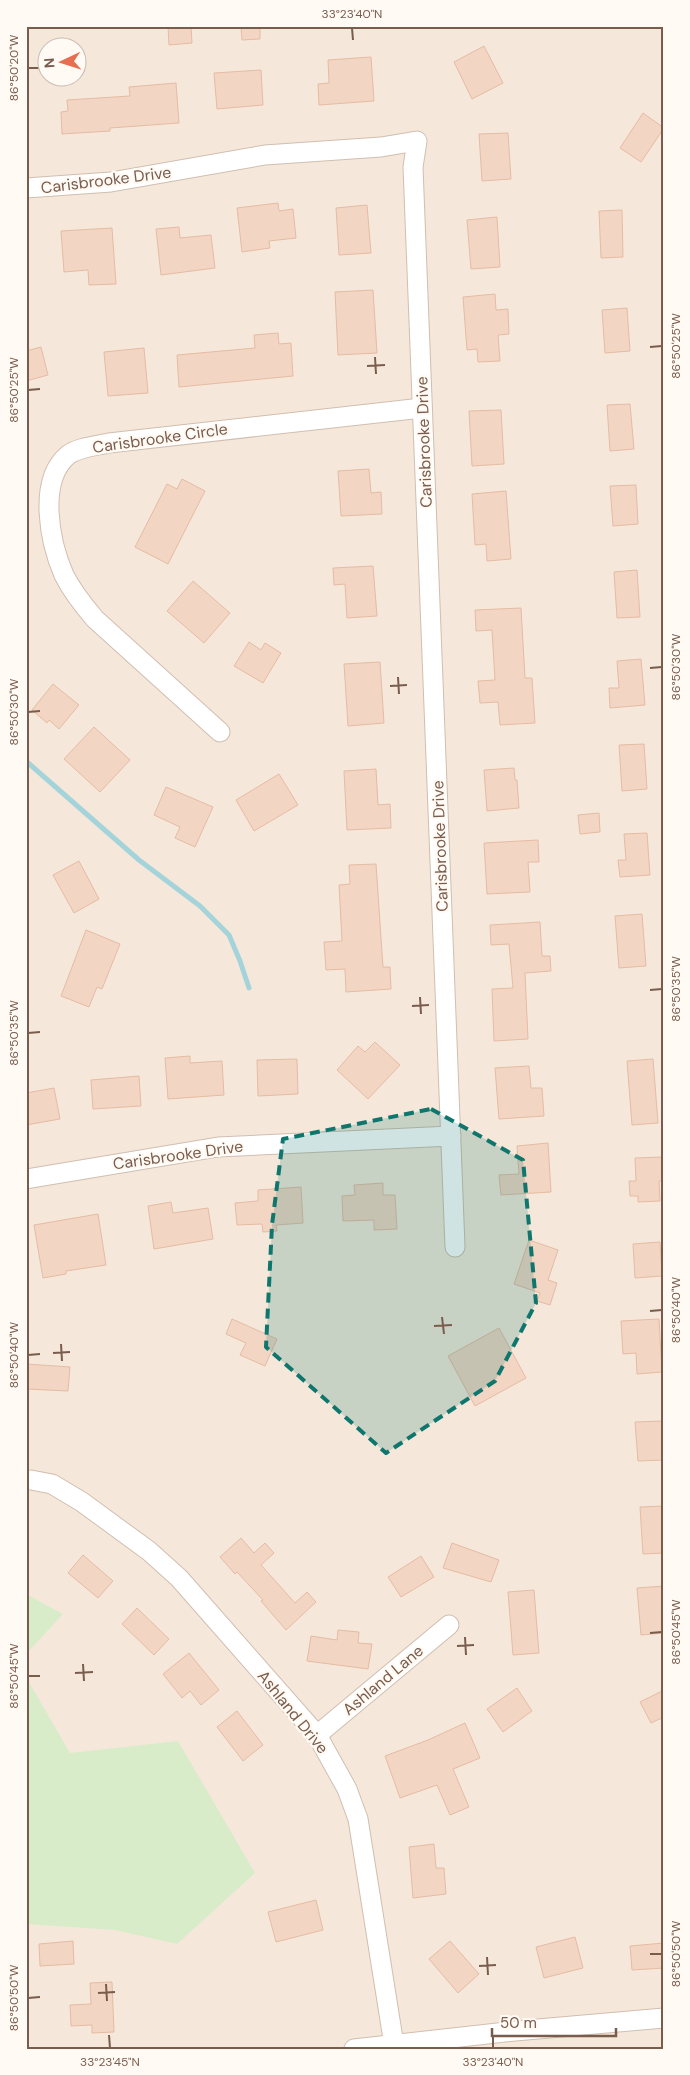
<svg xmlns="http://www.w3.org/2000/svg" width="690" height="2075" viewBox="0 0 690 2075" font-family="'DM Sans',sans-serif">
<style>
.residential{fill:#f5e8da;fill-rule:evenodd}
.green{fill:#d8ecc9}
.lines{fill:none;stroke-linecap:round;stroke-linejoin:round}
.stream{stroke:#a5d3da;stroke-width:5}
.building{fill:#f3d5c3;stroke:#e6bba3}
.minor-casing{stroke:#d1beb0;stroke-width:21}
.minor{stroke:#fff;stroke-width:19}
.marked{fill:#0f766e;fill-opacity:0.2;stroke:#0f766e;stroke-width:4;stroke-dasharray:10 6;stroke-linejoin:round}
.ticks{fill:none;stroke:#7a5c4d;stroke-width:2}
.labels{text-anchor:middle;dominant-baseline:central;stroke-width:4.5;stroke-linejoin:round;paint-order:stroke}
.street-label{font-size:16px;fill:#7a5c4d;stroke:#fffaf3}
.neatline{fill:none;stroke:#7a5c4d;stroke-width:2}
.ticks-label{font-size:12px;text-anchor:middle;fill:#7a5c4d}
</style>
<rect width="100%" height="100%" fill="#fdf6ec"/>
<path class="residential" d="M 26,26 L 664,26 L 664,2049 L 26,2049 ZM 48,48 L 78,48 L 78,78 L 48,78 Z"/>
<g class="green">
<polygon points="26,1594 63,1614 26,1654"/>
<polygon points="26,1677 70,1753 178,1741 255,1873 177,1944 115,1930 26,1924"/>
</g>
<g class="lines">
<polyline class="stream" points="26,761 139,860 200,906 229,935 240,961 249,988"/>
</g>
<g class="building">
<polygon points="168,26 191,26 192,43 169,45"/>
<polygon points="260,26 260,39 242,40 241,28"/>
<polygon points="484,46 503,83 472,99 454,62"/>
<polygon points="371,57 374,101 319,105 318,84 329,83 328,60"/>
<polygon points="261,70 263,105 217,109 214,73"/>
<polygon points="176,83 179,123 110,128 110,131 62,134 61,112 68,111 67,100 130,96 129,87"/>
<polygon points="643,113 664,128 641,162 620,148"/>
<polygon points="508,133 511,179 482,181 479,134"/>
<polygon points="278,203 279,211 293,209 296,238 269,241 270,248 242,252 237,208"/>
<polygon points="367,205 371,253 339,255 336,208"/>
<polygon points="622,210 623,257 601,258 599,211"/>
<polygon points="497,217 500,267 471,269 467,220"/>
<polygon points="179,227 180,238 211,235 215,268 161,275 156,229"/>
<polygon points="112,228 116,284 89,285 88,270 64,272 61,231"/>
<polygon points="373,290 377,353 338,355 335,292"/>
<polygon points="495,294 496,310 508,309 509,334 498,335 500,361 478,362 477,349 467,350 463,297"/>
<polygon points="627,308 630,351 605,353 602,310"/>
<polygon points="278,333 279,344 291,343 293,376 179,387 177,355 255,348 254,335"/>
<polygon points="41,347 48,375 26,381 26,351"/>
<polygon points="144,348 148,393 108,396 104,352"/>
<polygon points="630,404 634,449 610,451 607,405"/>
<polygon points="501,410 504,464 472,466 469,411"/>
<polygon points="369,469 371,493 381,492 382,514 341,516 338,471"/>
<polygon points="182,479 205,491 168,564 135,547 167,484 177,489"/>
<polygon points="636,485 638,524 613,526 610,486"/>
<polygon points="506,491 511,559 487,561 486,544 475,545 472,494"/>
<polygon points="373,566 377,616 347,618 345,584 334,585 333,568"/>
<polygon points="637,570 640,617 617,618 614,572"/>
<polygon points="193,581 230,613 204,643 167,611"/>
<polygon points="521,608 525,678 532,678 535,723 500,725 498,702 480,703 478,681 495,680 492,630 476,631 475,610"/>
<polygon points="249,642 261,650 265,643 281,653 263,683 234,666"/>
<polygon points="641,659 645,705 610,708 609,688 619,688 617,661"/>
<polygon points="380,662 384,723 348,726 344,664"/>
<polygon points="53,684 79,705 59,729 49,720 47,723 32,710"/>
<polygon points="94,727 130,760 100,792 64,759"/>
<polygon points="644,744 647,789 622,791 619,745"/>
<polygon points="514,768 515,780 517,780 519,808 487,811 484,770"/>
<polygon points="376,769 378,805 390,804 391,828 347,830 344,771"/>
<polygon points="279,774 298,805 254,831 236,800"/>
<polygon points="166,787 213,807 195,847 175,838 180,827 154,815"/>
<polygon points="599,813 600,832 580,834 578,815"/>
<polygon points="647,833 650,875 620,877 618,860 626,860 624,834"/>
<polygon points="538,840 539,862 528,862 530,892 487,894 484,843"/>
<polygon points="79,861 99,899 74,913 53,875"/>
<polygon points="376,864 383,967 390,967 391,989 346,992 345,969 326,970 324,942 342,941 339,885 350,884 349,865"/>
<polygon points="642,914 646,966 619,968 615,916"/>
<polygon points="540,922 542,956 550,956 551,971 525,973 528,1039 494,1041 492,989 513,988 509,944 491,945 490,925"/>
<polygon points="86,930 120,944 102,989 97,987 89,1007 61,996"/>
<polygon points="375,1042 400,1065 368,1099 337,1070 358,1046 365,1052"/>
<polygon points="190,1056 190,1063 222,1061 224,1095 168,1099 165,1058"/>
<polygon points="297,1059 298,1094 258,1096 257,1060"/>
<polygon points="653,1059 658,1123 632,1125 627,1061"/>
<polygon points="529,1066 531,1088 542,1088 544,1116 499,1119 495,1068"/>
<polygon points="139,1076 141,1106 93,1109 91,1080"/>
<polygon points="54,1088 60,1119 26,1125 26,1093"/>
<polygon points="548,1143 551,1192 501,1195 499,1175 519,1174 517,1146"/>
<polygon points="662,1157 663,1181 659,1181 660,1201 638,1202 638,1196 630,1196 629,1181 636,1181 635,1158"/>
<polygon points="383,1183 383,1195 395,1195 397,1229 374,1230 374,1220 343,1221 342,1196 355,1195 354,1185"/>
<polygon points="301,1187 303,1223 276,1225 277,1231 263,1232 262,1224 237,1225 235,1203 258,1201 258,1190"/>
<polygon points="171,1202 173,1213 208,1208 213,1239 154,1249 148,1206"/>
<polygon points="98,1214 106,1265 66,1271 66,1274 43,1278 34,1225"/>
<polygon points="529,1240 558,1250 548,1280 557,1283 550,1305 537,1301 540,1293 514,1284"/>
<polygon points="660,1242 662,1276 635,1278 633,1244"/>
<polygon points="232,1319 277,1339 265,1366 240,1355 246,1343 226,1334"/>
<polygon points="659,1319 662,1372 637,1374 636,1353 623,1354 621,1321"/>
<polygon points="499,1328 526,1378 475,1406 448,1356"/>
<polygon points="26,1364 70,1367 68,1391 26,1389"/>
<polygon points="662,1421 664,1460 638,1461 635,1422"/>
<polygon points="664,1506 664,1553 643,1554 640,1507"/>
<polygon points="241,1538 254,1553 265,1543 274,1553 261,1565 295,1603 307,1592 316,1602 286,1630 261,1601 263,1600 237,1572 235,1574 220,1557"/>
<polygon points="452,1543 499,1560 491,1582 443,1568"/>
<polygon points="83,1555 113,1581 98,1598 68,1573"/>
<polygon points="421,1556 434,1577 401,1597 388,1577"/>
<polygon points="664,1586 664,1633 641,1635 637,1588"/>
<polygon points="534,1590 539,1653 513,1655 508,1592"/>
<polygon points="137,1608 169,1639 154,1655 122,1624"/>
<polygon points="338,1630 359,1632 358,1643 372,1644 368,1669 307,1661 311,1636 337,1640"/>
<polygon points="189,1653 219,1690 201,1705 190,1691 182,1698 163,1674"/>
<polygon points="517,1688 532,1711 503,1732 487,1709"/>
<polygon points="664,1690 664,1717 651,1723 640,1702"/>
<polygon points="237,1711 263,1745 243,1761 217,1727"/>
<polygon points="465,1723 480,1758 453,1769 469,1807 450,1815 437,1785 400,1798 385,1756 428,1740"/>
<polygon points="434,1844 436,1868 444,1868 446,1894 413,1898 409,1847"/>
<polygon points="316,1900 323,1930 276,1942 268,1912"/>
<polygon points="575,1937 583,1968 544,1978 536,1947"/>
<polygon points="73,1941 74,1964 40,1966 39,1944"/>
<polygon points="450,1941 479,1974 458,1993 429,1959"/>
<polygon points="664,1943 664,1968 632,1970 630,1946"/>
<polygon points="112,1982 114,2032 92,2033 92,2025 71,2026 70,2005 91,2004 90,1983"/>
</g>
<g class="lines">
<g class="minor-casing">
<g id="minor">
<polyline points="26,188 111,182 265,155 381,147 417,141 413,167 455,1247"/>
<path d="M 220,732 L 95,619 C 83,605 72,591 64,575 C 50,543 37,481 68,455 C 79,447 96,446 109,443 L 422,408"/>
<polyline points="26,1179 218,1147 451,1136"/>
<polyline points="31,1480 52,1484 82,1502 149,1551 179,1578 317,1735 347,1789 358,1819 394,2045"/>
<polyline points="317,1735 449,1625"/>
<polyline points="354,2049 515,2031 664,2018"/>
</g>
</g>
<use href="#minor" class="minor"/>
</g>
<path class="marked" d="M 431,1109 L 523,1160 L 536,1303 L 495,1381 L 386,1453 L 266,1347 L 272,1225 L 283,1139 Z"/>
<path class="ticks" d="M 352,28 L 353,40M 28,68 L 40,68M 650,347 L 662,346M 375,357 L 376,374M 367,366 L 385,365M 28,390 L 40,389M 650,668 L 662,667M 398,677 L 399,694M 390,686 L 407,685M 28,712 L 40,711M 650,990 L 662,989M 420,997 L 421,1014M 412,1006 L 429,1005M 28,1033 L 40,1032M 650,1311 L 662,1310M 442,1317 L 444,1334M 434,1326 L 452,1325M 61,1344 L 62,1361M 53,1353 L 70,1352M 28,1355 L 40,1354M 650,1633 L 662,1632M 465,1637 L 466,1655M 457,1646 L 474,1645M 83,1664 L 84,1681M 75,1673 L 93,1672M 28,1676 L 40,1676M 650,1954 L 662,1954M 487,1957 L 488,1975M 479,1966 L 496,1965M 106,1984 L 107,2001M 98,1993 L 115,1992M 28,1998 L 40,1997M 109,2035 L 110,2048M 493,2035 L 493,2048"/>
<g class="labels">
<g class="street-label">
<text transform="translate(106 180) rotate(-7)">Carisbrooke Drive</text>
<text transform="translate(160 438) rotate(-8)">Carisbrooke Circle</text>
<text transform="translate(424 442) rotate(-92)">Carisbrooke Drive</text>
<text transform="translate(440 846) rotate(-92)">Carisbrooke Drive</text>
<text transform="translate(178 1155) rotate(-8)">Carisbrooke Drive</text>
<text transform="translate(383 1680) rotate(-40)">Ashland Lane</text>
<text transform="translate(293 1712) rotate(51)">Ashland Drive</text>
</g>
</g>
<rect width="690" height="2075" fill="none" stroke="#fffaf3" stroke-width="55"/>
<g transform="translate(62 62) rotate(266)"><circle r="24" fill="#fffaf3" stroke="#cabbb1"/>
<path d="M0-4L9 19L0 12L-9 19Z" fill="#e76f51"/>
<text y="-8" font-size="14" font-weight="bold" text-anchor="middle" fill="#7a5c4d">N</text>
</g>
<path d="M492 2028v8h124v-8" fill="none" stroke="#7a5c4d" stroke-width="2.5"/>
<text x="500" y="2028" font-size="15" fill="#7a5c4d" stroke="#fffaf3" stroke-width="4" paint-order="stroke">50 m</text>
<rect x="28" y="28" width="634" height="2020" class="neatline"/>
<g class="ticks-label">
<text x="352" y="18">33°23'40"N</text>
<text transform="translate(14 68) rotate(-90)" y="4">86°50'20"W</text>
<text transform="translate(676 346) rotate(-90)" y="4">86°50'25"W</text>
<text transform="translate(14 390) rotate(-90)" y="4">86°50'25"W</text>
<text transform="translate(676 667) rotate(-90)" y="4">86°50'30"W</text>
<text transform="translate(14 712) rotate(-90)" y="4">86°50'30"W</text>
<text transform="translate(676 989) rotate(-90)" y="4">86°50'35"W</text>
<text transform="translate(14 1033) rotate(-90)" y="4">86°50'35"W</text>
<text transform="translate(676 1310) rotate(-90)" y="4">86°50'40"W</text>
<text transform="translate(14 1355) rotate(-90)" y="4">86°50'40"W</text>
<text transform="translate(676 1632) rotate(-90)" y="4">86°50'45"W</text>
<text transform="translate(14 1676) rotate(-90)" y="4">86°50'45"W</text>
<text transform="translate(676 1954) rotate(-90)" y="4">86°50'50"W</text>
<text transform="translate(14 1998) rotate(-90)" y="4">86°50'50"W</text>
<text x="110" y="2066">33°23'45"N</text>
<text x="493" y="2066">33°23'40"N</text>
</g>
</svg>
